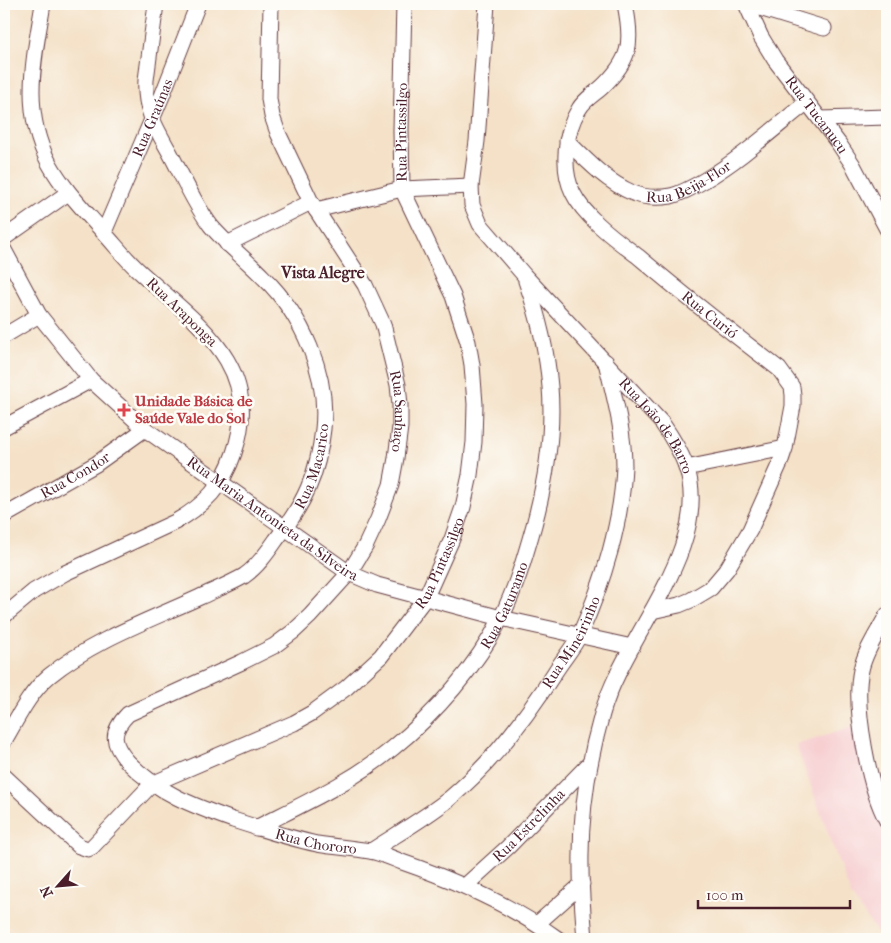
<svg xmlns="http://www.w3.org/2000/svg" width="891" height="943" viewBox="0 0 891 943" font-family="'IM FELL French Canon',serif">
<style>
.built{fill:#f7cfd1}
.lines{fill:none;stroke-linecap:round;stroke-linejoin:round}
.minor-casing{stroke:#643c42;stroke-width:17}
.minor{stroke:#fff;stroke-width:15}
.health-dot{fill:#e0444e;stroke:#fdfcf7;stroke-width:2}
.labels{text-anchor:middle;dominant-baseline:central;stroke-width:5;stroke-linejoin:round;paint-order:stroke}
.street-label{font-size:15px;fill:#4a1f2b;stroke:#fdfcf7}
.health-label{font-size:15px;font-weight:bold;fill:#be3a42;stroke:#fdfcf7;text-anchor:start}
.neighbourhood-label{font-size:16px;font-weight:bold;fill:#4a1f2b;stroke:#fdfcf7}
</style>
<rect width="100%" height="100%" fill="#fdfcf7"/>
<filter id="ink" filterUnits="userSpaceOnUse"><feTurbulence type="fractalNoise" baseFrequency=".02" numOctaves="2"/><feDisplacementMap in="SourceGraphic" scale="10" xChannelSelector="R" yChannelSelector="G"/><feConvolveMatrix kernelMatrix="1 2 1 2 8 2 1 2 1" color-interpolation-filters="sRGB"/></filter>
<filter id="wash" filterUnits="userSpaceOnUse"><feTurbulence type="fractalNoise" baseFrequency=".0096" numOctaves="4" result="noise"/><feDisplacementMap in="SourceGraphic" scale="20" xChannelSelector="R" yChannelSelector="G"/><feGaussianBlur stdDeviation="1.12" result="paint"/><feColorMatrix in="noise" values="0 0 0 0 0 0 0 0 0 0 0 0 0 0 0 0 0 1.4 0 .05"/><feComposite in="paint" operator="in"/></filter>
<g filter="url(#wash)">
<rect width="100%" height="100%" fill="#f4e1c7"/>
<polygon class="built" points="853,727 876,800 887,826 887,939 882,939 851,896 796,745"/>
</g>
<g filter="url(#ink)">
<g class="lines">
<g class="minor-casing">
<g id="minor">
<path id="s1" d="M 271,4 L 269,99 L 272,116 L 278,133 L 311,202 L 365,285 L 383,324 L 398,385 L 400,405 L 400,427 L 396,458 L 391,485 L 378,519 L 366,545 L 349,573 L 310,616 L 294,631 L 274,646 L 242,662 L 128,714 C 110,732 112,744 128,762 C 158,793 194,806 233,820 C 261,829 289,838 317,844 C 335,847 352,848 370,851 C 381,853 392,858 402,862 C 457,881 511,905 558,939"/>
<path id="s2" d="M 487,4 L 477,141 L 471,186 L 472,205 L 480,224 L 524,275 L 662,423 C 671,436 680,450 686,466 C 714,547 623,637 602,714 C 588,763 580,816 581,867 C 581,891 583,915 585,939"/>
<path id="s3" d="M 625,4 C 633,43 631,60 601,88 C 593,95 584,100 579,109 C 565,131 561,169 573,193 C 585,218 618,241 640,258 C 685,296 732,333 779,369 L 792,387 L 793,395 L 793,406 L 785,448 L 780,463 L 750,530 L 727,569 L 711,588 L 691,600 L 679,605 L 652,611"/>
<path id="s4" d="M 746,4 L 761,37 L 775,60 L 839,144 L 853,165 L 887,229"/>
<polyline points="747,4 824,28"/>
<polyline points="820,119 887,117"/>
<path id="s5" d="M 567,141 C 587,161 607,182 633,193 C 645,198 659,198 671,196 C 683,193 695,186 705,180 C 742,158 773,129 806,103"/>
<polyline points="316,210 402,189 471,186"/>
<path id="s6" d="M 104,232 L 162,96 L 198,4"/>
<polyline points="4,238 68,193"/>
<polyline points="227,244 311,202"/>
<path id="s7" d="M 4,250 L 39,315 L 91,380 L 145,429 L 349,573 L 377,585 L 501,618 L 632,647"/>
<polyline points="4,336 39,315"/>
<polyline points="4,427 91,380"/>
<polyline points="686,468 785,448"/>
<path id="s8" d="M 4,516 L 96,464 L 145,429"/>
<path d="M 887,615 C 878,632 865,651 861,670 C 853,707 869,788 887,821"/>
<path d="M 4,616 L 34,591 L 65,573 L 175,522 C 205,505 223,486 234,453 C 265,364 194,322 138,270 C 126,259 116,246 105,234 C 85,211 64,190 49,163 C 21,110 34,59 43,4"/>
<path id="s9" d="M 4,741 C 17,719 29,693 49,676 C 93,640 150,620 200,597 C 215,590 230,584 244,576 C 257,567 267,553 276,540 C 304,504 318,475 323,429 C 329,375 302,315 264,278 C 247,260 227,245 211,226 C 194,204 183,177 170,153 C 156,128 144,110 146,80 L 156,4"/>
<path id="s10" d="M 4,776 L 79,846 L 88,849 L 92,847 L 152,784 L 294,723 L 312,713 L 346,688 L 381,656 L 426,597 L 452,539 L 463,507 L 470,475 L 474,442 L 475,404 L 472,365 L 468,342 L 453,296 L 402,189 L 401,130 L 404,4"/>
<path id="s11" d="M 256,828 C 303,804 352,782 393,748 C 435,714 477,666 501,618 C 516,588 525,557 534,525 C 546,480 554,434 550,387 C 547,351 538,315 526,281"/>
<path id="s12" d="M 371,851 C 397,834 425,818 449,799 C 492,763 526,718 555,672 C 563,659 574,647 580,634 C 603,584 622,521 624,466 C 624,431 614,396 606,362"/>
<path id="s13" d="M 465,886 L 508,847 L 590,763"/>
<polyline points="537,924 582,884"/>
</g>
</g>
<use href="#minor" class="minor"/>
</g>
</g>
<path class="health-dot" d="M121.5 402.5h5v5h5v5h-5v5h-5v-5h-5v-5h5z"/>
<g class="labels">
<g class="street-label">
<text stroke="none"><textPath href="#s4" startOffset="132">Rua Tucanucu</textPath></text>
<text stroke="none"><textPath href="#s6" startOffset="124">Rua Graúnas</textPath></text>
<text stroke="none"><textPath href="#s10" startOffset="1030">Rua Pintassilgo</textPath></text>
<text stroke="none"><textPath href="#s5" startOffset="144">Rua Beija-Flor</textPath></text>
<text transform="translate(182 312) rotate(44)">Rua Araponga</text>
<text stroke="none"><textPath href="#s3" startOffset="395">Rua Curió</textPath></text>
<text stroke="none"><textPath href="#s1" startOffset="438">Rua Sanhaço</textPath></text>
<text stroke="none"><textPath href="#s2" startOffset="491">Rua João de Barro</textPath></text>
<text stroke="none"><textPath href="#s9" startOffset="431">Rua Macarico</textPath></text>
<text stroke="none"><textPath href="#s8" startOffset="82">Rua Condor</textPath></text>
<text stroke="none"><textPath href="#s7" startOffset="386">Rua Maria Antonieta da Silveira</textPath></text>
<text stroke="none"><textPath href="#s10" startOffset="579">Rua Pintassilgo</textPath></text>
<text stroke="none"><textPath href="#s11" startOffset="342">Rua Gaturamo</textPath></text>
<text stroke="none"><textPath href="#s12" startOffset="294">Rua Mineirinho</textPath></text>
<text stroke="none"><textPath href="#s13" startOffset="88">Rua Estrelinha</textPath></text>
<text stroke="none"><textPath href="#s1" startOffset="1139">Rua Chororo</textPath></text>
</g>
<g class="health-label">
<text x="135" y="401">Unidade Básica de<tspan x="135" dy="17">Saúde Vale do Sol</tspan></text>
</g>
<g class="neighbourhood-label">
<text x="323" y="272">Vista Alegre</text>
</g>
</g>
<rect width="891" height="943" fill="none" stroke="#fdfcf7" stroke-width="20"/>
<g transform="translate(58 886) rotate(243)" stroke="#fdfcf7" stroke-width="4" paint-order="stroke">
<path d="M0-4L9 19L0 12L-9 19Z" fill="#4a1f2b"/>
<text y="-8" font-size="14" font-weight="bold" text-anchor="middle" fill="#4a1f2b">N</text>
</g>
<path d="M698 900v8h152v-8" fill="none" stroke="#4a1f2b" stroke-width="2.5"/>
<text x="706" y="900" font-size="15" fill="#4a1f2b" stroke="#fdfcf7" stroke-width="4" paint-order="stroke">100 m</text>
</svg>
